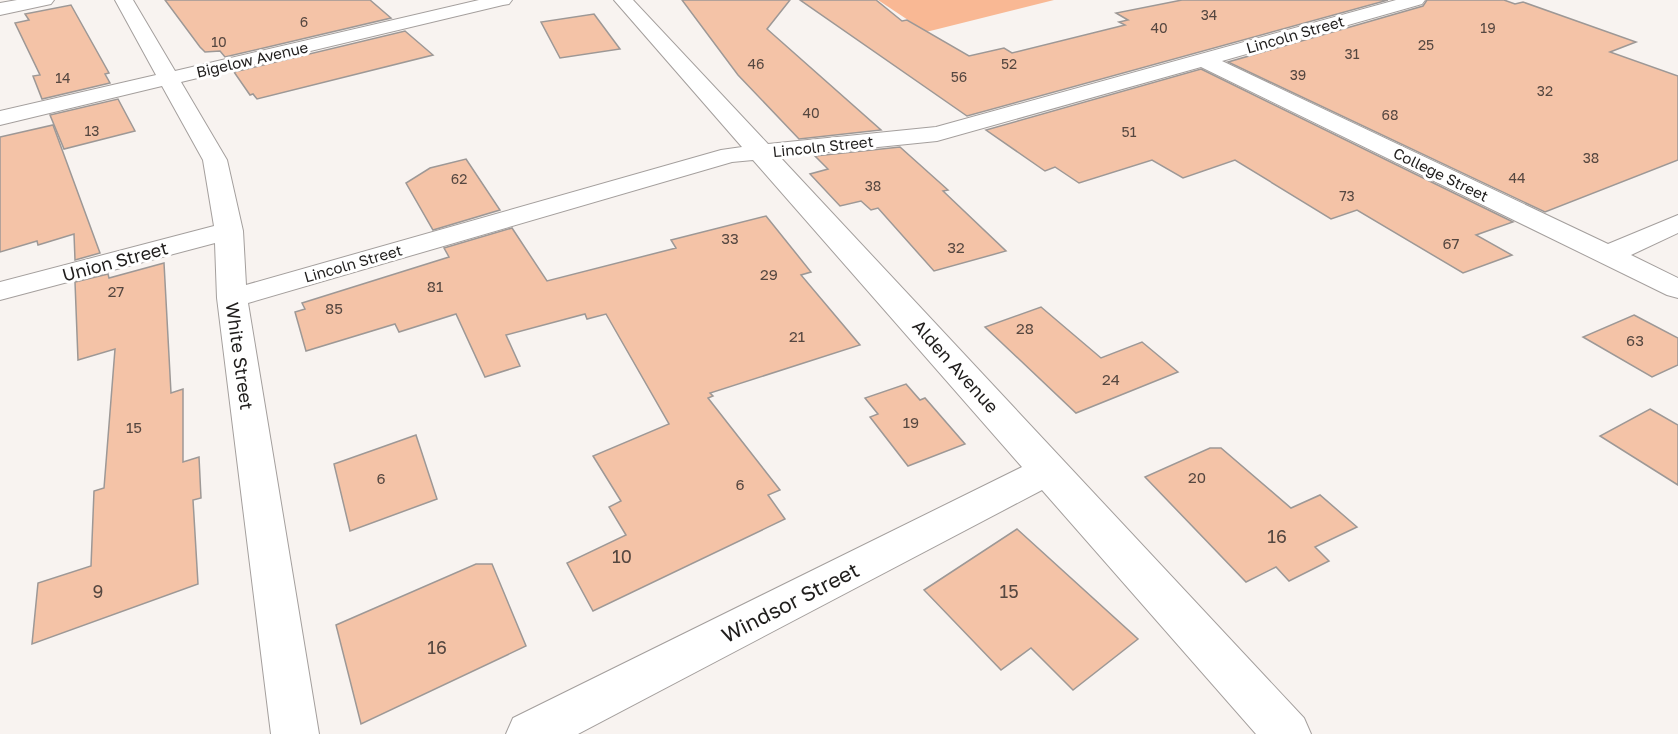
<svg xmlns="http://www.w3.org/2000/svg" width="1678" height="734" viewBox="0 0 1678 734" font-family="'Golos Text',sans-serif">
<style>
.green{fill:#f9b894}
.building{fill:#f4c3a7;stroke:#9d9896;stroke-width:1.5}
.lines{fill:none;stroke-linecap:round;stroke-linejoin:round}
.minor-casing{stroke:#a49f9d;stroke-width:2}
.minor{fill:#fff;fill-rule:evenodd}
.labels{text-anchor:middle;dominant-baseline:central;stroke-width:6;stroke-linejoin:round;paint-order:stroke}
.far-number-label{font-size:14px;fill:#554740}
.far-street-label{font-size:15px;fill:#201e1d;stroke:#fff}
.number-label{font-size:15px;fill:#554740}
.street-label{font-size:18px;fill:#201e1d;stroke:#fff}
.near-number-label{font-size:18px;fill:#554740}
.near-street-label{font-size:21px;fill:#201e1d;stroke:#fff}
</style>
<rect width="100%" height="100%" fill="#f8f3f0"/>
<polygon class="green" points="878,0 1054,0 926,32"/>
<g class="building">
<polygon points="165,0 370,0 391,18 225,57 220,51 205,52 200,47"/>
<polygon points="682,0 790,0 767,29 881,130 799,139 738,75"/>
<polygon points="800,0 876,0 902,21 907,20 969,56 1004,48 1012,53 1125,25 1119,22 1128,20 1116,13 1182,0 1388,0 967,116"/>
<polygon points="1427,0 1504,0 1515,4 1523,2 1636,42 1610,52 1678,76 1678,160 1545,212 1228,62 1423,6"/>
<polygon points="71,5 109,73 105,74 110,83 42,99 33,76 40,75 15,23 29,20 25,14"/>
<polygon points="594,14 620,49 560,58 541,22"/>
<polygon points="405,31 433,55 257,99 253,94 250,95 234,72"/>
<polygon points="1201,69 1513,222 1476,235 1512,255 1463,273 1357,210 1331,219 1235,160 1183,178 1152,160 1079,183 1055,167 1045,171 986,130"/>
<polygon points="118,99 135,131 64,149 50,115"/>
<polygon points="53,125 100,253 75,260 74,234 38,245 37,241 0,252 0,137"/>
<polygon points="900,147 948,190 943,191 1006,251 934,271 878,208 871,210 861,201 840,206 810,174 828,169 815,156"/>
<polygon points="466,159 500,210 433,230 406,183 430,168"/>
<polygon points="766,216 811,272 801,275 860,345 710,393 713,396 708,398 780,490 768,495 785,519 593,611 567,563 626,535 609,507 621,501 593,456 669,424 606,314 587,319 585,314 506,335 520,366 485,377 456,314 399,332 395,324 306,351 295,312 305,309 302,303 449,257 444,248 512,228 547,281 676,248 671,240"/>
<polygon points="164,263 171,393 183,389 183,462 199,457 201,498 193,500 198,584 32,644 38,583 91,566 94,491 104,488 115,349 78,360 75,282 108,274 109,278"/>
<polygon points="1041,307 1101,358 1142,342 1178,372 1076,413 985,327"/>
<polygon points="1634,315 1678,338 1678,365 1652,377 1583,337"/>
<polygon points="906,384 920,400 925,398 965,444 908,466 870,417 878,414 865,398"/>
<polygon points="1650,409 1678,425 1678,485 1600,436"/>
<polygon points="416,435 437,499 350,531 334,464"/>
<polygon points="1210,448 1221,448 1291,508 1320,495 1357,527 1315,547 1329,561 1289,581 1276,567 1246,582 1145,477"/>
<polygon points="1017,529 1138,639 1073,690 1031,648 1001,670 924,590"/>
<polygon points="476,564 492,564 526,646 361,724 336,625"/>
</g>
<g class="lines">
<g class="minor-casing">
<g id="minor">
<polygon points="17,0 54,0 51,4 0,15 0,3"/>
<polygon points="115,0 133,0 175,71 479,0 512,0 509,4 503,5 181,82 227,160 243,231 246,285 721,150 742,147 614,0 633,0 768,144 936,127 1396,0 1425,0 1422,4 1222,61 1608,244 1678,215 1678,233 1631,255 1678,278 1678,298 1667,295 1201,67 937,141 780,157 1304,718 1311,734 1256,734 1042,490 578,734 506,734 513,718 1022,467 753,160 732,162 248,303 319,734 271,734 217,298 215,243 0,300 0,282 214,226 203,160 162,86 0,125 0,111 156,75"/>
</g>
</g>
<use href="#minor" class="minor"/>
</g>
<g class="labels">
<g class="far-number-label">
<text x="1209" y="14">34</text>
<text x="304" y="21">6</text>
<text x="1159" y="27">40</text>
<text x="1488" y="27">19</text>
<text x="219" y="41">10</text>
<text x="1426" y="44">25</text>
<text x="1352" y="53">31</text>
<text x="756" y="63">46</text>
<text x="1009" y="63">52</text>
<text x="1298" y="74">39</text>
<text x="959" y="76">56</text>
<text x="63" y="77">14</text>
<text x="1545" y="90">32</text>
<text x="811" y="112">40</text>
<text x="1390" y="114">68</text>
<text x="92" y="130">13</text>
<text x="1129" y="131">51</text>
<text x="1591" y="157">38</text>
<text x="1517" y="177">44</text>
<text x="459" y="178">62</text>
<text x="873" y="185">38</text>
<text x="1347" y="195">73</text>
</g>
<g class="far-street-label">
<text transform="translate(1295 34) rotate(-16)">Lincoln Street</text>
<text transform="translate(252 59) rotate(-13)">Bigelow Avenue</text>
<text transform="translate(823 146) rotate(-6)">Lincoln Street</text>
<text transform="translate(1441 174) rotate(26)">College Street</text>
<text transform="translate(353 263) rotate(-16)">Lincoln Street</text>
</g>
<g class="number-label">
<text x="730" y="238">33</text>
<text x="1451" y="243">67</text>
<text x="956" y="247">32</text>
<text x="769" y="274">29</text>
<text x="435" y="286">81</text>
<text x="116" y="291">27</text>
<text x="334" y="308">85</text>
<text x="1025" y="328">28</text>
<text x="797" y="336">21</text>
<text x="1635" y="340">63</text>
<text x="1111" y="379">24</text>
<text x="911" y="422">19</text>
<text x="134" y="427">15</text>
<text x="1197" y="477">20</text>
<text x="381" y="478">6</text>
<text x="740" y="484">6</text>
</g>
<g class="street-label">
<text transform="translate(115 261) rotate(-15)">Union Street</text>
<text transform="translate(240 356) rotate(82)">White Street</text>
<text transform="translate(956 366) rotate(48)">Alden Avenue</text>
</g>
<g class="near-number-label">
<text x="1277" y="536">16</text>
<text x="622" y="556">10</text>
<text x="98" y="591">9</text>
<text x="1009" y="591">15</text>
<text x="437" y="647">16</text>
</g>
<g class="near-street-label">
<text transform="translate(790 602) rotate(-27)">Windsor Street</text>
</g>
</g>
</svg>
